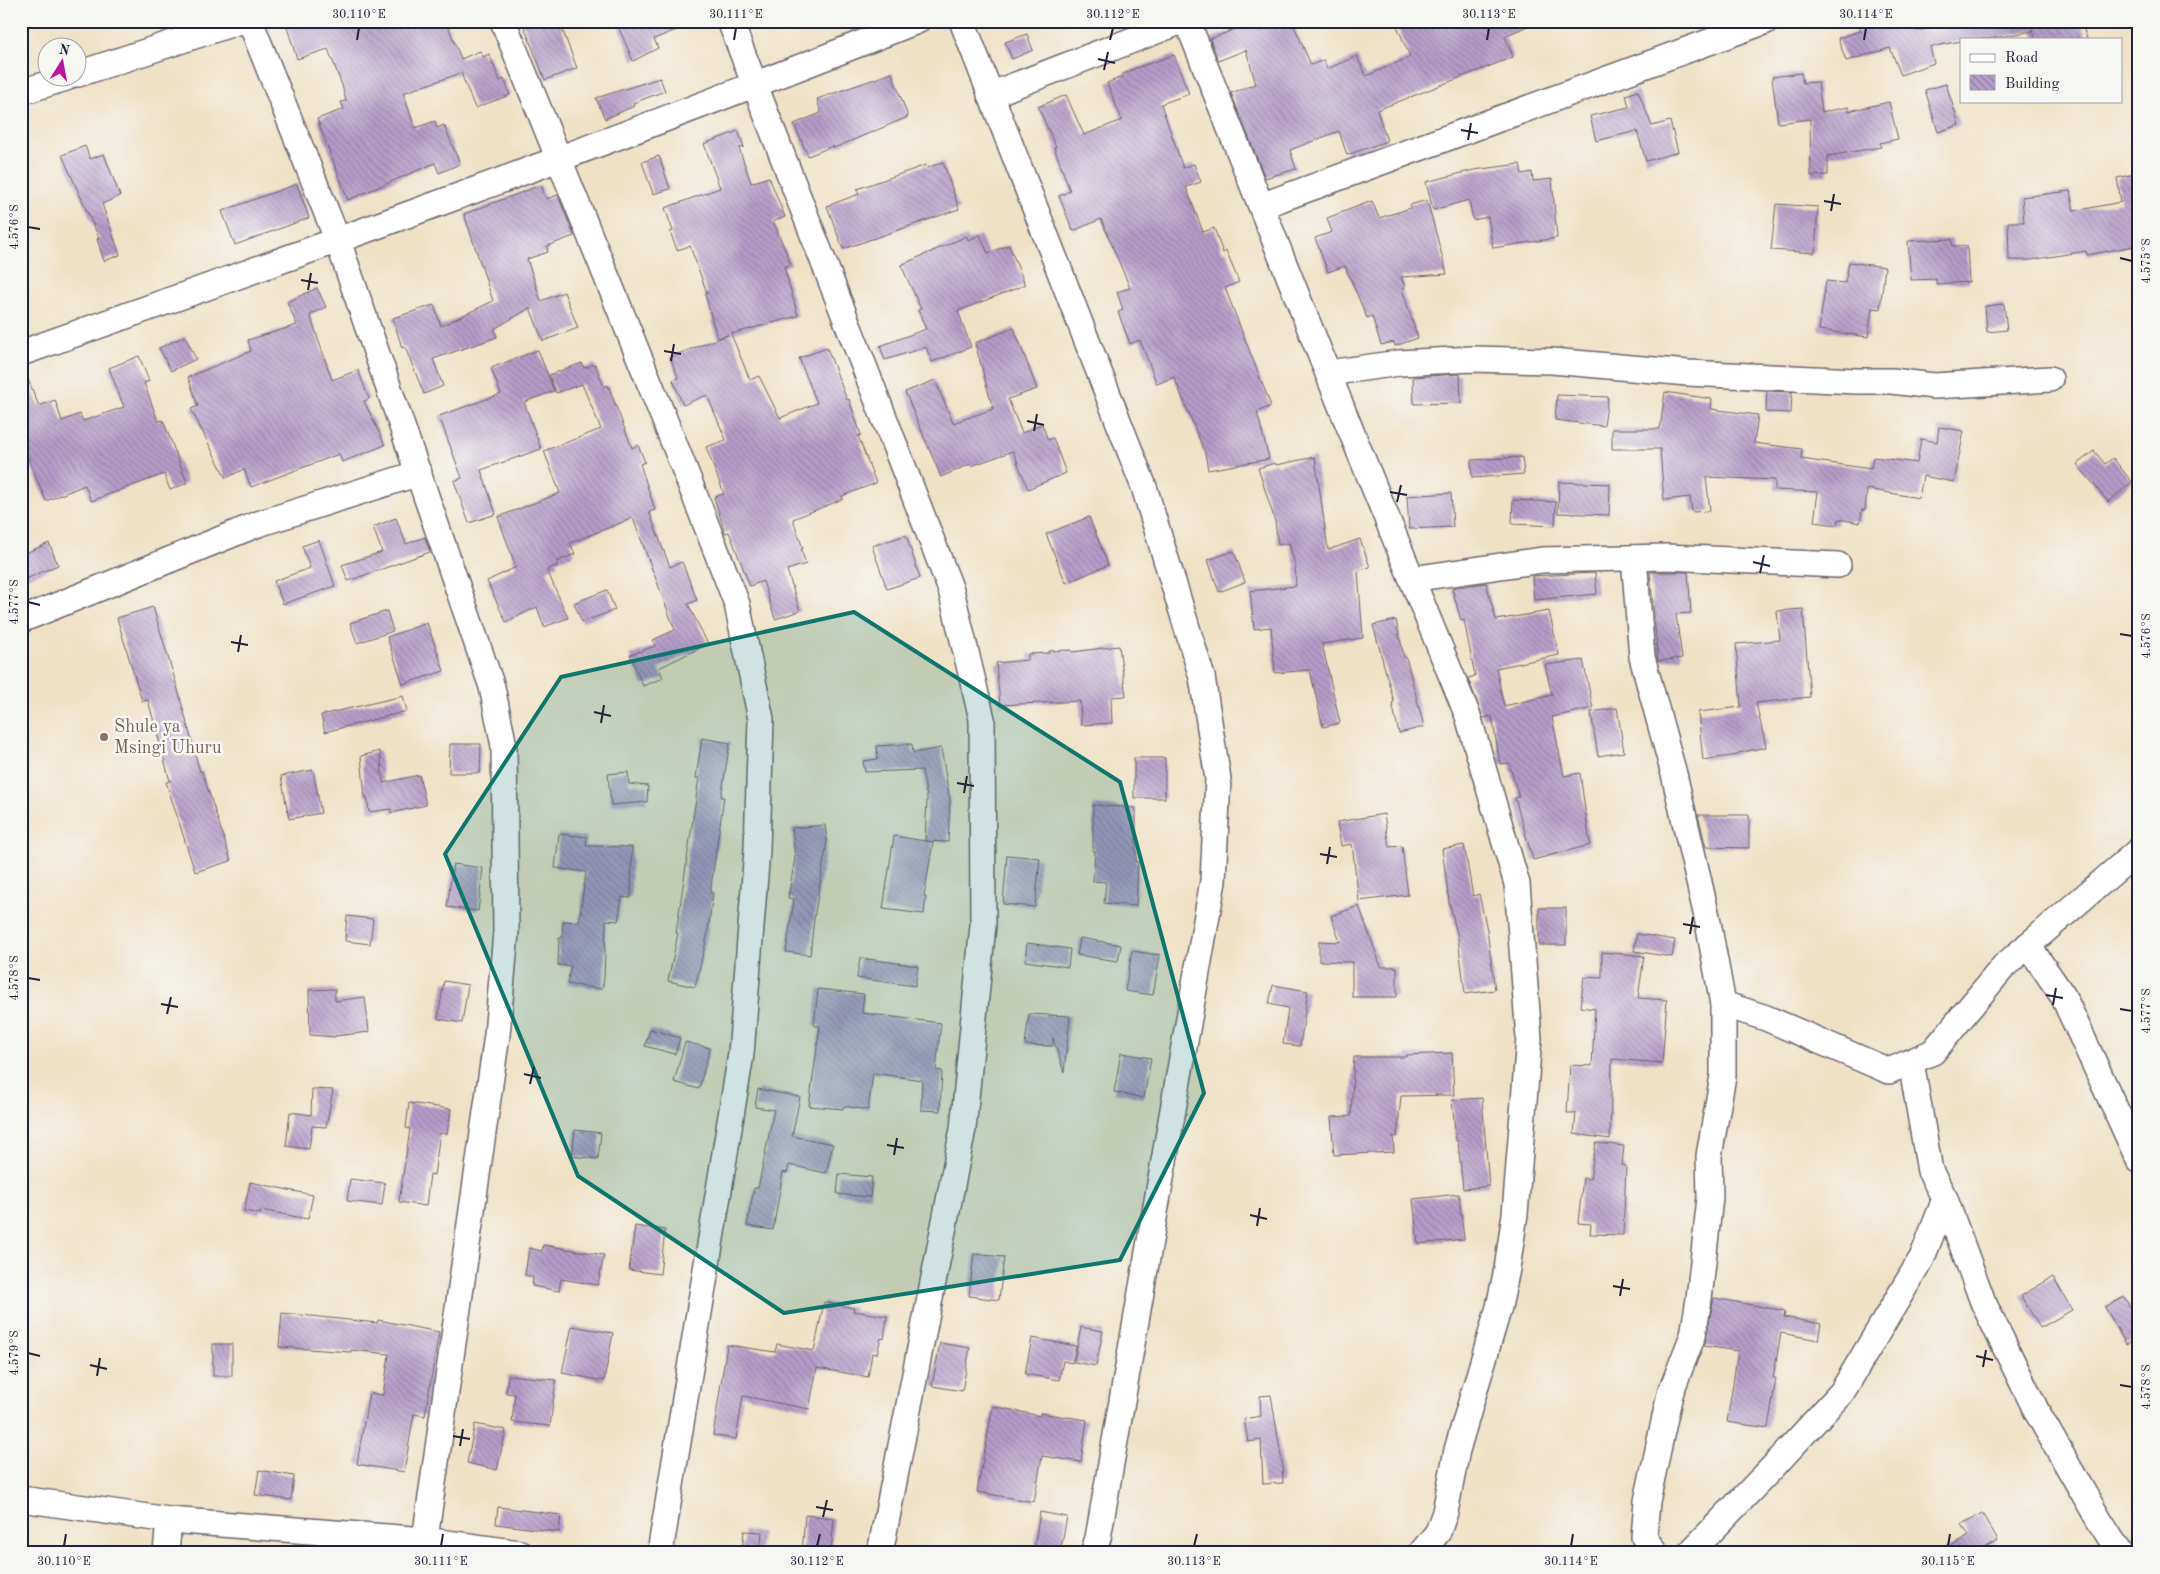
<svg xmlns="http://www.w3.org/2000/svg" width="2160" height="1574" viewBox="0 0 2160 1574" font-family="'Old Standard TT',serif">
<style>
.building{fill:url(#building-back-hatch)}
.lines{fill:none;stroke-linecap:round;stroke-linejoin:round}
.minor-casing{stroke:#6a656b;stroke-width:28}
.minor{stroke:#fff;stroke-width:25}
.marked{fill:#0f766e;fill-opacity:0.2;stroke:#0f766e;stroke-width:4;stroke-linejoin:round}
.ticks{fill:none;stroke:#22223b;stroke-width:2}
.education-dot{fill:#8d6e63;stroke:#f6f6f2;stroke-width:2}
.labels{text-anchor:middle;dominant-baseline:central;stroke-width:5;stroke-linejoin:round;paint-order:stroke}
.education-label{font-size:18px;fill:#785e54;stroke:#f6f6f2;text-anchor:start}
.neatline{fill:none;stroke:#22223b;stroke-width:2}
.ticks-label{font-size:12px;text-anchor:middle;fill:#22223b}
</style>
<defs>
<pattern id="building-back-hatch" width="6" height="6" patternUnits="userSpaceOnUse" patternTransform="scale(1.25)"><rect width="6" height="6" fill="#b49cc8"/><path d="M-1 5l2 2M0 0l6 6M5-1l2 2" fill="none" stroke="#927fa4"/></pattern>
</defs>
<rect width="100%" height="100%" fill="#f6f6f2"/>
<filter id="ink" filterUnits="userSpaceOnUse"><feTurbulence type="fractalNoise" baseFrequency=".02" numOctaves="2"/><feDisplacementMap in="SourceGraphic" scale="10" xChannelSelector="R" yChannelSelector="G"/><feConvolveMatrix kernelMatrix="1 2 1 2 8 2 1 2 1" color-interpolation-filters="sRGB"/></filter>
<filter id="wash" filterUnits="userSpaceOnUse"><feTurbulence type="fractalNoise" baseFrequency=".0096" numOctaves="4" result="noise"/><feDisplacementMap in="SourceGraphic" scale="20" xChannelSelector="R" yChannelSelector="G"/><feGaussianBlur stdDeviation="1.12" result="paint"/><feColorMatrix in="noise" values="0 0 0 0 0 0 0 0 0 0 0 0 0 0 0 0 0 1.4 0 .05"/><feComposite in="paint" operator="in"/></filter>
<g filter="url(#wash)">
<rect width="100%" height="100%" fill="#efe1c5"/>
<g id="blocks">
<g class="building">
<polygon points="285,21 446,21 461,59 480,51 483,57 489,54 500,81 504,79 510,95 475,108 461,73 403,93 415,128 435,121 437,128 444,125 460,164 439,173 435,163 348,200 317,119 344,109 341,102 346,101 342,85 328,49 297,59"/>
<polygon points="522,21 559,21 577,68 545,80"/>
<polygon points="616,21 695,21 695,22 654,39 658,48 633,61"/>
<polygon points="1256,21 1292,21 1311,65 1324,60 1327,69 1357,56 1366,76 1410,57 1395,21 1539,21 1505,36 1513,57 1377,110 1387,141 1347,155 1339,131 1290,150 1296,169 1265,178 1231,93 1256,84 1246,50 1218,61 1210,39"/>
<polygon points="1858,21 1914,21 1917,31 1962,21 2081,21 2087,39 2036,39 2032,29 2033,31 1987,39 1961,39 1961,41 1930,47 1934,63 1901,75 1890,48 1846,61 1838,38 1861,31"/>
<polygon points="1027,34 1033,50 1012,59 1005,42"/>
<polygon points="1174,55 1189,94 1161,104 1183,168 1194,164 1201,182 1186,187 1203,232 1214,228 1223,253 1226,251 1239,282 1225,288 1271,406 1257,412 1269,459 1208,470 1205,453 1174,377 1157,384 1140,340 1130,344 1118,312 1123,310 1117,292 1130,288 1101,219 1073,231 1059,196 1070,191 1054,147 1056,147 1038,107 1066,95 1084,135 1122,120 1107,83 1122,77 1121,75 1136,68"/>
<polygon points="892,73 908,117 834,148 833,146 808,156 794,124 821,113 817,99"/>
<polygon points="1801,73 1803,83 1818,82 1822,112 1849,107 1849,111 1889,102 1898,139 1880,143 1881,147 1828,156 1828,175 1811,176 1810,119 1778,123 1772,77"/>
<polygon points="660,78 665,91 633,103 634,106 605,119 596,98"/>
<polygon points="1946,84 1959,125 1938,132 1925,90"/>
<polygon points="1638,91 1652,126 1670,121 1678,152 1646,161 1637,131 1596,141 1590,116 1629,107 1626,95"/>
<polygon points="738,131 744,147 739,148 751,183 769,177 785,217 773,221 791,264 784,267 798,316 731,334 750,380 759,376 780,418 817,403 799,358 827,348 847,400 849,399 861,435 858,436 876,483 842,496 843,499 793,519 803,549 801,549 806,564 787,570 800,611 775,619 763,581 750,586 729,532 725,533 714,497 724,494 706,447 726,440 707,395 683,405 673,380 678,378 670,357 728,335 717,338 705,294 707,293 690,246 677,250 670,232 673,231 665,208 720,188 704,144"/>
<polygon points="85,146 90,159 104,154 120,196 102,204 120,255 104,261 97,239 99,238 62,155"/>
<polygon points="659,156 670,189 653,194 642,162"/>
<polygon points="943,162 959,209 843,249 827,206 859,194 857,189 926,165 927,168"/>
<polygon points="1520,164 1522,174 1532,172 1533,181 1552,179 1557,238 1493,248 1488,217 1473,220 1469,200 1433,210 1426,182 1474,170"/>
<polygon points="2139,173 2139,245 2087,255 2086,251 2031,260 2009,260 2008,222 2024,222 2022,197 2070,191 2074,211 2121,202 2117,178"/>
<polygon points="297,184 309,218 235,245 222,211"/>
<polygon points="541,185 546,199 558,195 574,236 547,246 548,252 527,259 541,301 564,292 578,328 543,341 530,308 494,329 497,337 433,359 443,386 424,394 405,347 402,348 393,318 434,305 441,326 493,301 464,214"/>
<polygon points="1427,200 1447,274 1401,277 1405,287 1402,289 1418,338 1395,346 1394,342 1381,345 1372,316 1367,318 1345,266 1328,272 1315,238 1332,232 1327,218 1372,201 1379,218 1411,208 1410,205"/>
<polygon points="1776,204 1818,207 1815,253 1771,250"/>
<polygon points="980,235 988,253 1009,245 1025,285 958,311 971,347 932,362 926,347 885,360 880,346 926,329 918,310 921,309 901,265 967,236 968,240"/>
<polygon points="1952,239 1953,246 1967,246 1969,282 1936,284 1936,279 1911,280 1908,241"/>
<polygon points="1849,262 1885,267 1880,309 1872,308 1868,337 1819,330 1826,281 1845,283"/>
<polygon points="317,288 326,307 310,315 332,380 358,370 369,399 364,401 385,445 342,462 339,454 251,487 244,469 226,478 191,409 198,406 188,377 251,351 248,340 297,325 287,302"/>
<polygon points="2004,304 2007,330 1987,332 1985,306"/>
<polygon points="1014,328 1037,389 1008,399 1022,433 1042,424 1048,440 1053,438 1066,473 1028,489 1013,451 971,466 970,464 941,477 905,392 935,380 953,423 993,409 975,343"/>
<polygon points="185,336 196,359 171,371 159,348"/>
<polygon points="538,350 554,391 524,402 541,449 481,470 496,514 469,523 454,481 462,478 439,416 501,394 491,368"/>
<polygon points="139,356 149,381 144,383 158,421 163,420 187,483 170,490 164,474 91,501 85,485 46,501 21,441 21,367 23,367 39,406 55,400 62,421 80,414 83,421 124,407 109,368"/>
<polygon points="582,363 584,368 595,364 604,387 608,385 632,448 638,445 645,462 640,464 655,510 649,512 670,567 682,562 697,600 688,604 708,644 659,668 663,678 643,686 630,655 655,646 653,640 675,630 633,518 570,543 575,554 556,562 558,565 547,570 568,618 544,627 537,607 506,622 487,581 516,567 498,517 560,493 544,451 601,429 582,384 556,393 549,375"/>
<polygon points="1460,374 1461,403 1414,404 1413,377"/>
<polygon points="1767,391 1792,392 1791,413 1766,412"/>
<polygon points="1665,392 1712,399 1711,409 1758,415 1754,443 1802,449 1801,459 1871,469 1873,457 1917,463 1921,439 1937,442 1939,427 1964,431 1954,482 1923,476 1919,498 1867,489 1865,510 1862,510 1860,523 1838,519 1837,525 1814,522 1818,492 1775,490 1775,480 1706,477 1710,511 1692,512 1690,497 1664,500 1660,449 1612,449 1612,429 1660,429"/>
<polygon points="1557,395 1608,397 1604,426 1555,420"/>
<polygon points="2094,451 2105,464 2113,458 2132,482 2108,502 2077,464"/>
<polygon points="1315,457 1328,550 1360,539 1370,567 1358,571 1363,638 1322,644 1340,723 1323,727 1310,670 1275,673 1271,627 1254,629 1250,591 1296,586 1295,565 1289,543 1278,545 1275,521 1258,468 1275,463 1276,465"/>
<polygon points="1522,457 1524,474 1472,478 1471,460"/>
<polygon points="1559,482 1610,484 1609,515 1558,513"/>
<polygon points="1451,493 1453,527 1409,529 1407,496"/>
<polygon points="1513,500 1556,502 1555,526 1512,524"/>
<polygon points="1089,517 1108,565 1066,583 1046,534"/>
<polygon points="396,518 406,544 425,537 430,552 348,581 342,565 382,552 373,527"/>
<polygon points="906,535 920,578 887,589 872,546"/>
<polygon points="319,540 335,586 283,604 274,581 310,568 302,546"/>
<polygon points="49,543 58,565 21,581 21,555"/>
<polygon points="1234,551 1245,582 1219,592 1208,560"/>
<polygon points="1650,572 1688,572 1691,613 1676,614 1682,658 1658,661"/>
<polygon points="1595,573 1597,594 1534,600 1532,576"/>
<polygon points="1486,583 1496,620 1549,611 1559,655 1496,668 1504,706 1552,695 1545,665 1583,660 1593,708 1552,717 1564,776 1580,773 1590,845 1533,860 1515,798 1519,797 1509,763 1500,764 1492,716 1483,718 1468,678 1475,676 1464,620 1461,621 1452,588"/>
<polygon points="607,590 615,610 582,622 574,603"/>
<polygon points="153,607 178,690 200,772 202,771 231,861 195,872 166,782 170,781 148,700 142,701 117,618"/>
<polygon points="1803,609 1810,697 1756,703 1766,747 1738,753 1738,755 1703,760 1698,712 1741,707 1736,644 1780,640 1777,611"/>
<polygon points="387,611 393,631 357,643 350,623"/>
<polygon points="1396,620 1404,657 1406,657 1424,727 1399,733 1392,703 1394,702 1373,625"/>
<polygon points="427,623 444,671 403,684 387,637"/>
<polygon points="1119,646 1126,696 1111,697 1112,723 1081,725 1080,701 1000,705 996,663 1028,660 1028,654 1049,653 1049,651 1072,650 1072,652"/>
<polygon points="403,696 407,711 325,732 321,715"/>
<polygon points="1617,708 1624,752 1598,756 1591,712"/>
<polygon points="702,738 730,743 721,797 724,797 710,893 713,893 707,937 695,987 668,981 678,933 676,933 699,778 696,778"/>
<polygon points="450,744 481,744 480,773 449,773"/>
<polygon points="912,744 913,753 941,748 950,801 948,842 925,841 933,842 924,896 926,897 924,914 883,909 894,836 925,841 927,798 922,770 865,772 863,761 878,759 877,746"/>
<polygon points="380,751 383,783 419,775 426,805 391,813 391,809 369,812 367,797 365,797 361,756"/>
<rect x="1134" y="758" width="31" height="40"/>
<polygon points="313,770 321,813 289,819 281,776"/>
<polygon points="628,772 629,784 648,786 647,802 611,805 608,774"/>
<polygon points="1093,805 1136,808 1136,862 1138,862 1136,906 1104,903 1106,882 1093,881 1095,851 1093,851"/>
<polygon points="1384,814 1389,847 1402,846 1408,895 1359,901 1352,844 1341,846 1337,822"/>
<polygon points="1698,815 1749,815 1749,848 1706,847"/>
<polygon points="825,825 827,841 814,919 810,955 786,952 794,899 788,898 795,858 792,828"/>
<polygon points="559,834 587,837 586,846 632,847 631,898 622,897 618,921 606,920 604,979 602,989 567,984 571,966 558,965 559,938 562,938 563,921 579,922 586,872 555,868"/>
<polygon points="1464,845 1473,896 1479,894 1487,930 1495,990 1465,994 1458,938 1449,901 1442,849"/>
<polygon points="1007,855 1040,858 1035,907 1003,904"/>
<polygon points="453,864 483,868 478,911 447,907"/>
<polygon points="1359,906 1381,967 1397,967 1397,997 1352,997 1352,962 1319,961 1319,941 1340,942 1331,916"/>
<rect x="1539" y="908" width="27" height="37"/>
<polygon points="347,916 373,919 370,944 345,941"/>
<polygon points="1637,934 1675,940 1672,957 1634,951"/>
<polygon points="1080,938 1121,945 1118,961 1077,955"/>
<polygon points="1027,943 1070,949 1068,967 1025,961"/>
<polygon points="1132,951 1160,955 1153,995 1125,991"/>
<polygon points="1602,952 1644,956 1638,998 1667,1000 1662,1063 1612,1059 1610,1139 1574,1134 1576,1113 1567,1113 1570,1065 1592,1066 1595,1009 1580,1007 1584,977 1602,978"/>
<polygon points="860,958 918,966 915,986 857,978"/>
<polygon points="444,981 468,985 462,1023 438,1019"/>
<polygon points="1273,985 1308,991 1300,1046 1283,1044 1288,1008 1269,1004"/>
<polygon points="335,989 335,1001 365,997 369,1032 335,1036 335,1037 310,1035 309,990"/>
<polygon points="818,989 864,994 862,1013 941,1023 936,1070 942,1071 940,1111 921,1110 922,1080 873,1073 868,1110 844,1106 843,1109 809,1106 820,1026 814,1026"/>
<polygon points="1029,1014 1070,1016 1064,1072 1053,1038 1053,1046 1025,1045"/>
<polygon points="650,1029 680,1038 675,1054 645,1046"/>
<polygon points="685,1042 710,1048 699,1089 674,1082"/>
<polygon points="1121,1053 1151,1058 1144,1098 1114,1092"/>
<polygon points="1452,1053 1454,1095 1401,1096 1397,1137 1393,1136 1394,1152 1334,1155 1331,1117 1351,1116 1354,1057 1406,1057 1406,1055"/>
<polygon points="312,1089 333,1090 326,1127 312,1126 309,1149 286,1146 290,1112 311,1115"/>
<polygon points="758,1089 800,1097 792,1136 833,1144 826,1173 789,1165 787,1173 783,1172 773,1230 747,1226 754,1188 758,1188 774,1110 755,1107"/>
<polygon points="1482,1098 1489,1186 1463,1189 1458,1141 1456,1141 1452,1100"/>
<polygon points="409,1103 451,1109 447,1134 440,1133 434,1175 430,1174 426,1206 399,1202 410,1129 406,1128"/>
<polygon points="575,1130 601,1133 598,1159 572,1156"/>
<polygon points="1596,1143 1624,1146 1622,1165 1626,1166 1623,1235 1590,1234 1591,1224 1578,1223 1583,1178 1590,1179"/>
<polygon points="839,1174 872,1177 870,1197 837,1194"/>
<polygon points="350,1179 385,1183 382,1205 347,1201"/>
<polygon points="250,1182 313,1195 308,1219 261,1210 260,1214 244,1211"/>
<polygon points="1459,1194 1464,1239 1418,1244 1413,1199"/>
<polygon points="635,1226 665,1230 660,1274 629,1270"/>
<polygon points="543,1245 604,1255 598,1285 561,1279 559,1291 532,1286 533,1277 525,1275 529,1248 542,1251"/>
<polygon points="974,1254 1004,1257 999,1300 969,1296"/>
<polygon points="2053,1277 2072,1310 2040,1328 2021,1296"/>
<polygon points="2124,1297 2139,1323 2139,1337 2126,1344 2105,1307"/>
<polygon points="1714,1298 1785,1311 1784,1317 1821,1324 1818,1340 1781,1333 1773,1378 1776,1378 1768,1428 1727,1422 1738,1351 1704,1346"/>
<polygon points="824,1302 854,1308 853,1311 887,1316 884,1339 881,1338 877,1354 872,1353 868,1377 817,1368 809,1409 743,1396 736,1439 713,1435 727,1345 775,1352 777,1344 814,1351"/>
<polygon points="282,1313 377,1323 378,1320 439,1332 425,1416 414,1414 404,1472 357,1464 369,1393 383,1395 389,1354 351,1350 351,1352 279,1347"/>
<polygon points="572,1326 613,1333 604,1381 562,1373"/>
<polygon points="1081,1327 1103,1331 1096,1366 1074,1362"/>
<polygon points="1032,1338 1076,1346 1072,1363 1063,1361 1059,1380 1025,1374"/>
<polygon points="940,1343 970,1348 962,1391 932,1386"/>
<rect x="213" y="1344" width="19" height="32"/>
<polygon points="508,1375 556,1380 550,1426 512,1422 515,1394 506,1393"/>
<polygon points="1271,1395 1282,1462 1283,1483 1263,1484 1261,1440 1248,1442 1244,1419 1261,1416 1260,1396"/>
<polygon points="993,1406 1040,1416 1040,1413 1087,1420 1081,1462 1042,1456 1034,1502 977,1492"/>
<polygon points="475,1424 506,1430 497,1470 467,1463"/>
<polygon points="259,1470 294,1476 291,1500 255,1495"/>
<polygon points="498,1507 561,1515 559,1532 496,1524"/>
<polygon points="1040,1512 1067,1517 1060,1553 1034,1549"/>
<polygon points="1982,1513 1998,1541 1976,1553 1938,1553 1969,1536 1962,1524"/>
<polygon points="805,1515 834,1518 831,1553 802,1553"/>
<polygon points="744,1531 762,1532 760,1553 742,1553"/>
</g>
</g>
</g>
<g filter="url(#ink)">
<use href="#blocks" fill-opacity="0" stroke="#6a656b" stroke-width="1"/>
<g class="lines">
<g class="minor-casing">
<g id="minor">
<polyline points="250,21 338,241 492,687 504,746 506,932 497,1035 423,1553"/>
<polyline points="503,21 682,463 737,604 761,719 757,850 741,1054 660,1553"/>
<polyline points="730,21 951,590 982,719 983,925 963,1129 880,1553"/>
<polyline points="962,21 1144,487 1202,677 1218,779 1213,881 1098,1538 1093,1553"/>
<polyline points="1187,21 1349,426 1468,716 1517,884 1529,1038 1515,1214 1507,1269 1499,1307 1457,1450 1445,1512 1438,1532 1421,1553"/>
<polyline points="78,74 240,21"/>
<polyline points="21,92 66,78"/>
<polyline points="990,95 1182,21"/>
<polyline points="1261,206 1766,21"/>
<path d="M 21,353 C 322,247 621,139 917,21"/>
<polyline points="1328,373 1399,363 1472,359 1552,361 1688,373 1856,381 1892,381 1934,386 2050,379"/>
<polyline points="1634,558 1642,657 1674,774 1707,917 1723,1004 1723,1076 1709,1156 1710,1197 1699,1299 1693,1335 1670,1394 1647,1501 1644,1537 1655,1553"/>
<polyline points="1412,579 1542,560 1666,557 1838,565"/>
<polyline points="21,620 258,524 419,473"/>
<polyline points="2028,945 2063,996 2139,1160"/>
<polyline points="1723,1004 1766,1018 1889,1071 1933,1052 2004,966 2139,850"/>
<polyline points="1911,1062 1930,1171 1945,1199 1983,1302 2037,1412 2099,1520 2120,1553"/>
<polyline points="21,1499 169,1520 425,1540 520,1553"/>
<polyline points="166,1553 169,1520"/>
<polyline points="1690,1553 1772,1468 1842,1392 1922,1258 1945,1199"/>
</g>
</g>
<use href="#minor" class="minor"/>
</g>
</g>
<path class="marked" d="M 854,612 L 1120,782 L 1204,1093 L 1120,1260 L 784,1313 L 578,1176 L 445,854 L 561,677 Z"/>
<path class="ticks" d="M 357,40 L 359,28M 734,40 L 736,28M 1110,40 L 1113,28M 1487,40 L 1489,28M 1864,40 L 1866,28M 1098,59 L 1115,63M 1104,70 L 1108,52M 1461,130 L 1478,133M 1468,140 L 1471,123M 1824,201 L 1841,204M 1831,211 L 1834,194M 28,227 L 40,229M 2120,258 L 2132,261M 301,280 L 318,283M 308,290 L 311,273M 664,351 L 681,354M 671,361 L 674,344M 1027,421 L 1044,425M 1034,431 L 1037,414M 1390,492 L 1407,495M 1397,502 L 1401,485M 1753,562 L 1770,566M 1760,573 L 1764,555M 28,602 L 40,605M 2120,634 L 2132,636M 231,642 L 248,645M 238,652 L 241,635M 594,712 L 611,716M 601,723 L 604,705M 957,783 L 974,786M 964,793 L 967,776M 1320,854 L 1337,857M 1327,864 L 1330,847M 1683,924 L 1700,927M 1690,934 L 1693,917M 28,978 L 40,980M 2046,995 L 2063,998M 161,1004 L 178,1007M 2053,1005 L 2056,988M 2120,1009 L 2132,1011M 167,1014 L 171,997M 524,1074 L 541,1078M 530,1084 L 534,1067M 887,1145 L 904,1148M 894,1155 L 897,1138M 1250,1215 L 1267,1219M 1257,1226 L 1260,1208M 1613,1286 L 1630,1289M 1620,1296 L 1623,1279M 28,1353 L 40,1356M 1976,1356 L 1993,1360M 90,1365 L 107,1369M 1983,1367 L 1986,1350M 97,1376 L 100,1358M 2120,1385 L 2132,1387M 453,1436 L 470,1439M 460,1446 L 463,1429M 816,1507 L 833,1510M 823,1517 L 827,1500M 64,1546 L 66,1534M 441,1546 L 443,1534M 817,1546 L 820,1534M 1194,1546 L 1197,1534M 1571,1546 L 1573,1534M 1948,1546 L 1950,1534"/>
<circle class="education-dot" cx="104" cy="737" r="5"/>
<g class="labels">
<g class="education-label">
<text x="114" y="727">Shule ya<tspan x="114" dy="21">Msingi Uhuru</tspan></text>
</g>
</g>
<rect width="2160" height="1574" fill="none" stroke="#f6f6f2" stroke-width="55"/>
<rect x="1960" y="38" width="162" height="65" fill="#f6f6f2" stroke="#a1a1a9"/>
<rect x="1970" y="54" width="25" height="8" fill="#ffffff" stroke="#a1a1a9"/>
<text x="2005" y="62" font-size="15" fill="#22223b">Road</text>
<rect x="1970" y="75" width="25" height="15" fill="url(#building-back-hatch)" stroke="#a1a1a9"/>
<text x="2005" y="88" font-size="15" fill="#22223b">Building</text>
<g transform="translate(62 62) rotate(11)"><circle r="24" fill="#f6f6f2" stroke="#a1a1a9"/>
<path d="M0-4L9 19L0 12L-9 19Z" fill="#b5179e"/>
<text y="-8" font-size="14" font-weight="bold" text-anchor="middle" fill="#22223b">N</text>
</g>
<rect x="28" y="28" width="2104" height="1518" class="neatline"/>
<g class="ticks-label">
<text x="359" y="18">30.110°E</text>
<text x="736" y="18">30.111°E</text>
<text x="1113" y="18">30.112°E</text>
<text x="1489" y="18">30.113°E</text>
<text x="1866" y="18">30.114°E</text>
<text transform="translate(14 227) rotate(-90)" y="4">4.576°S</text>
<text transform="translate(2146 261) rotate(-90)" y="4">4.575°S</text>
<text transform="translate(14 602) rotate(-90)" y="4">4.577°S</text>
<text transform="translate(2146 636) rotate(-90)" y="4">4.576°S</text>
<text transform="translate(14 978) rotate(-90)" y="4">4.578°S</text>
<text transform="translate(2146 1011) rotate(-90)" y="4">4.577°S</text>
<text transform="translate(14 1353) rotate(-90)" y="4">4.579°S</text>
<text transform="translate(2146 1387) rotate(-90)" y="4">4.578°S</text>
<text x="64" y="1565">30.110°E</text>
<text x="441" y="1565">30.111°E</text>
<text x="817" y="1565">30.112°E</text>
<text x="1194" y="1565">30.113°E</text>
<text x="1571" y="1565">30.114°E</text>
<text x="1948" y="1565">30.115°E</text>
</g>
</svg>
